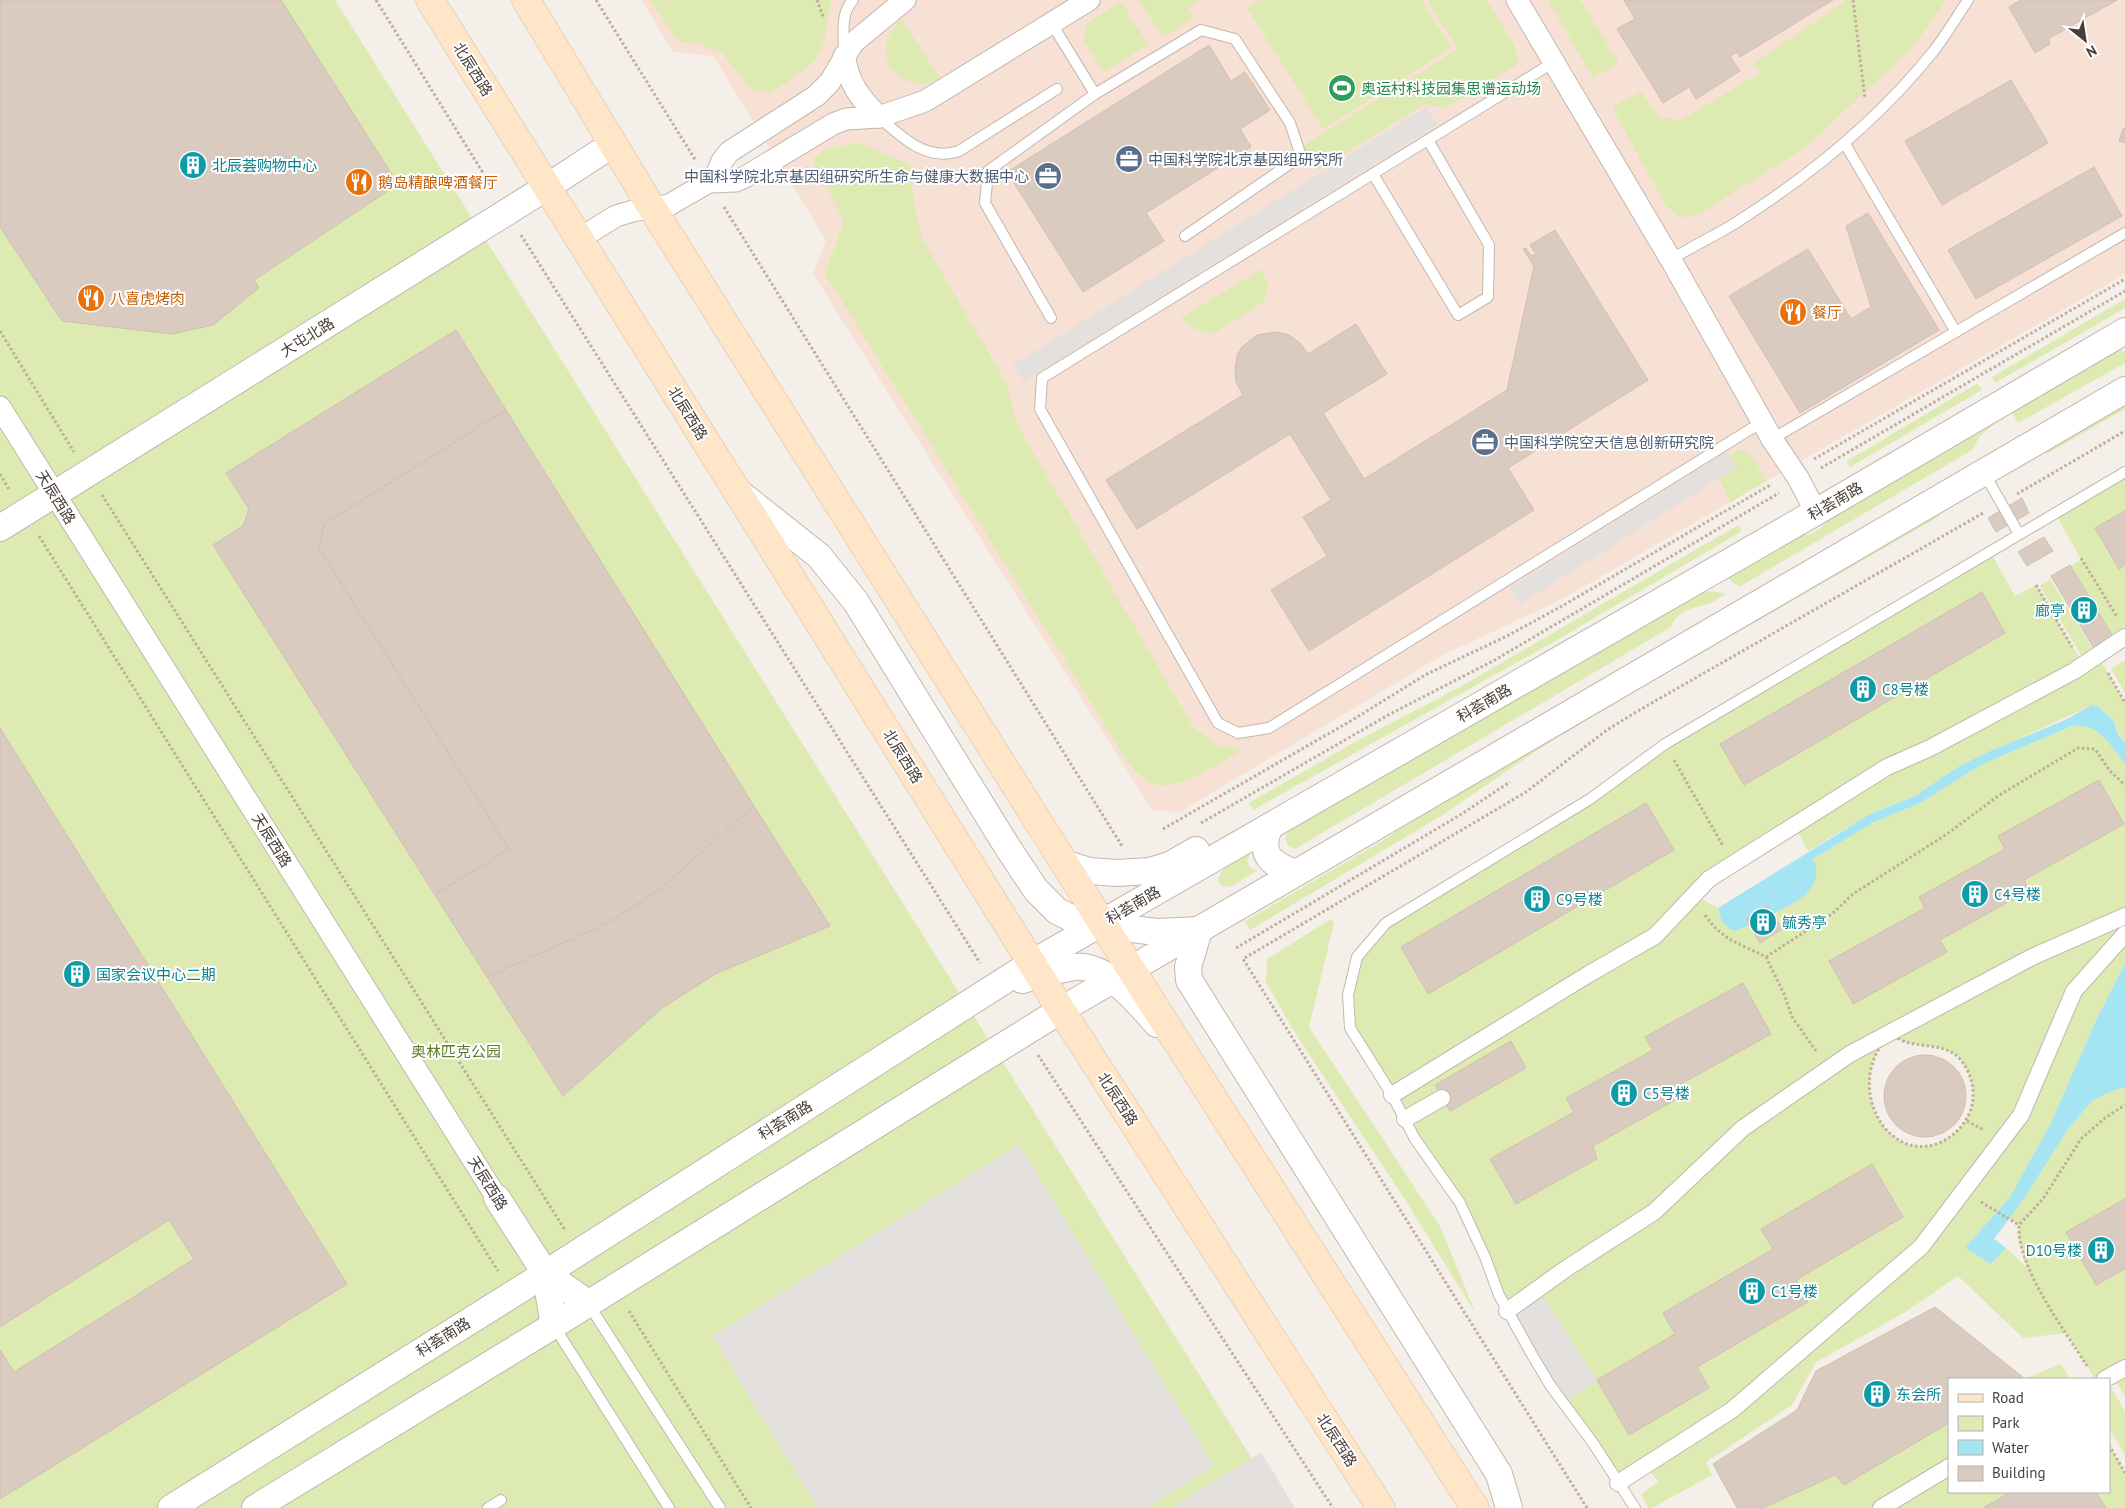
<svg xmlns="http://www.w3.org/2000/svg" width="2125" height="1508" viewBox="0 0 2125 1508" font-family="'PT Sans','Noto Sans SC',sans-serif">
<style>
.commercial{fill:#f7e0d4}
.green{fill:#ddeab1;fill-rule:evenodd}
.parking{fill:#e3e0de}
.water{fill:#a5e4f2}
.building{fill:#dacbc1;stroke:#d2beb1}
.lines{fill:none;stroke-linecap:round;stroke-linejoin:round}
.service-casing{stroke:#c4b7ae;stroke-width:12}
.pedestrian-casing{stroke:#c4b7ae;stroke-width:18}
.minor-casing{stroke:#c4b7ae;stroke-width:23}
.tertiary-casing{stroke:#c4b7ae;stroke-width:28}
.secondary-casing{stroke:#d9ba9a;stroke-width:29}
.path{stroke:#c3ac9c;stroke-width:3;stroke-dasharray:2.5 2.5;stroke-linecap:butt}
.service{stroke:#fff;stroke-width:10}
.pedestrian{stroke:#fff;stroke-width:16}
.minor{stroke:#fff;stroke-width:21}
.tertiary{stroke:#fff;stroke-width:26}
.secondary{stroke:#ffe6c9;stroke-width:28}
.labels{text-anchor:middle;dominant-baseline:central;stroke-width:4;stroke-linejoin:round;paint-order:stroke}
.street-label{font-size:15px;fill:#493e37;stroke:#fff}
.leisure-label{font-size:15px;fill:#27864d;stroke:#fff;text-anchor:start}
.service-label{font-size:15px;fill:#4e5e75;stroke:#fff;text-anchor:start}
.culture-label{font-size:15px;fill:#0d838f;stroke:#fff;text-anchor:start}
.food-label{font-size:15px;fill:#c56008;stroke:#fff;text-anchor:start}
.park-label{font-size:15px;fill:#5b7d28;stroke:#fff}
</style>
<rect width="100%" height="100%" fill="#f5efe9"/>
<polygon class="commercial" points="641,0 2125,0 2125,274 1562,599 1441,656 1180,812 1152,810 813,274 826,240 713,56 673,52"/>
<g class="green">
<polygon points="0,0 335,0 1283,1508 0,1508"/>
<path d="M 650,0 L 832,0 C 826,15 829,33 822,47 C 813,68 788,82 769,93 L 752,90 L 722,53 L 700,44 L 678,41 Z"/>
<polygon points="1139,0 1200,0 1188,7 1194,18 1163,37"/>
<polygon points="1259,0 1421,0 1451,48 1323,129 1247,8"/>
<polygon points="1427,0 1487,0 1515,47 1518,64 1446,108 1425,104 1318,170 1303,146 1458,49"/>
<polygon points="1548,0 1580,0 1619,63 1593,78"/>
<polygon points="1847,0 1946,0 1911,50 1803,149 1701,213 1680,218 1665,205 1612,107 1641,92 1659,117 1681,120 1760,73 1754,63"/>
<polygon points="1121,2 1148,44 1103,73 1083,38 1087,23"/>
<path d="M 902,19 L 940,79 C 897,99 865,50 902,19 Z"/>
<path d="M 857,142 L 910,165 L 914,206 L 922,238 L 1006,383 L 1018,426 L 1193,727 L 1215,744 L 1242,750 C 1220,763 1172,797 1147,781 C 1140,777 1133,768 1128,762 L 825,274 L 844,221 L 812,159 L 825,150 Z"/>
<polygon points="1262,269 1268,286 1264,302 1212,334 1193,328 1181,318"/>
<polygon points="2125,299 2125,308 1995,383 1992,377"/>
<polygon points="2113,350 2125,351 2125,363 2018,423 2010,408"/>
<polygon points="1978,383 1982,390 1850,467 1847,461"/>
<polygon points="2125,397 2125,409 2047,454 2042,445"/>
<path d="M 1999,420 L 1980,436 L 1972,450 L 1739,587 L 1724,575 L 1796,535 C 1811,538 1821,529 1830,518 Z"/>
<path d="M 1741,449 C 1755,455 1759,469 1766,481 L 1731,502 L 1719,479 L 1717,466 L 1721,460 Z"/>
<polygon points="2125,472 2125,511 2095,528 2118,568 2125,565 2125,636 2117,642 2071,566 2081,559 2055,513"/>
<polygon points="1935,508 1940,516 1639,689 1542,747 1441,816 1250,930 1245,921 1377,844 1498,767"/>
<polygon points="1738,525 1742,531 1557,640 1253,810 1249,803 1355,742 1460,687"/>
<path d="M 1992,555 L 2015,596 L 2036,585 L 2083,664 L 2097,654 L 2125,703 L 2125,743 C 2114,729 2112,709 2092,705 L 1956,768 L 1915,796 L 1870,814 L 1808,851 L 1794,826 L 1694,895 L 1718,908 L 1722,922 L 1738,930 L 1749,925 L 1782,929 L 1773,914 L 1785,908 L 1810,861 L 1874,822 L 1918,804 L 1983,764 L 2072,726 L 2084,725 L 2100,732 L 2125,763 L 2125,964 L 2098,1016 L 2050,1125 L 2010,1197 L 1965,1248 L 1991,1264 L 2006,1248 L 2027,1268 L 2018,1239 L 2019,1225 L 2008,1218 L 2023,1200 L 2068,1129 L 2092,1101 L 2112,1091 L 2125,1087 L 2125,1199 L 2066,1232 L 2096,1285 L 2125,1269 L 2125,1397 L 2112,1375 L 2105,1379 L 2095,1379 L 2067,1333 L 2023,1338 L 1958,1276 L 1904,1313 L 1816,1362 L 1792,1405 L 1706,1462 L 1712,1475 L 1652,1508 L 1648,1508 L 1641,1494 L 1658,1482 L 1646,1466 L 1618,1483 L 1507,1311 L 1460,1203 L 1350,1028 L 1357,957 L 1386,923 L 1476,868 L 1665,744 ZM 1982,593 L 2005,633 L 1744,784 ZM 2099,780 L 2123,823 L 2024,880 L 2030,891 L 1940,940 L 1946,952 L 1852,1004 L 1829,961 L 1925,908 L 1919,897 L 2005,849 ZM 1646,804 L 1673,851 L 1428,993 L 1401,947 ZM 1890,1033 C 1894,1035 1899,1039 1903,1041 C 1921,1048 1946,1043 1960,1059 C 1972,1073 1976,1092 1971,1109 C 1960,1141 1920,1160 1892,1135 C 1872,1119 1864,1086 1873,1062 C 1876,1051 1884,1042 1890,1033 ZM 1770,1034 L 1672,1089 L 1593,1146 L 1596,1159 L 1516,1204 L 1490,1159 L 1574,1112 L 1566,1098 L 1653,1050 L 1646,1038 ZM 1511,1042 L 1526,1068 L 1449,1110 L 1435,1085 ZM 1872,1164 L 1903,1217 L 1796,1280 L 1808,1302 L 1697,1367 L 1709,1388 L 1629,1435 L 1597,1380 L 1675,1334 L 1663,1313 L 1773,1249 L 1761,1229 Z"/>
<polygon points="2050,579 2095,653 2084,660 2040,586"/>
<path d="M 1700,591 L 1720,592 L 1726,594 C 1720,597 1714,602 1708,604 C 1692,608 1678,610 1671,627 L 1295,849 L 1288,846 L 1285,838 L 1289,831 Z"/>
<polygon points="2125,660 2125,693 2111,669"/>
<path d="M 1251,852 L 1247,862 L 1250,868 L 1258,870 L 1232,886 C 1225,888 1222,887 1218,881 C 1220,866 1239,860 1251,852 Z"/>
<polygon points="1331,919 1334,923 1309,1027 1440,1226 1476,1314 1404,1198 1295,1033 1266,982 1267,959"/>
<polygon points="2061,1364 2070,1379 2024,1379"/>
<polygon points="2110,1386 2125,1411 2125,1455 2109,1428"/>
<polygon points="1949,1423 1949,1492 2011,1492 1983,1508 1764,1508 1835,1475 1844,1485"/>
<polygon points="2109,1445 2125,1473 2125,1508 2106,1508 2096,1492 2109,1492"/>
</g>
<g class="parking">
<polygon points="1426,107 1438,124 1024,382 1013,365"/>
<polygon points="1727,451 1737,467 1520,604 1510,588"/>
<polygon points="1019,1144 1214,1466 1146,1508 818,1508 712,1336"/>
<polygon points="1538,1289 1597,1380 1564,1403 1507,1311"/>
<polygon points="1261,1452 1295,1508 1172,1508"/>
</g>
<g class="water">
<path d="M 2092,705 L 2099,707 L 2113,720 L 2118,734 L 2125,743 L 2125,763 C 2108,744 2100,723 2072,726 L 1983,764 L 1918,804 L 1874,822 L 1813,859 C 1826,888 1795,903 1773,914 L 1767,906 L 1746,919 L 1749,925 L 1738,930 L 1731,930 L 1722,922 L 1718,908 L 1870,814 L 1915,796 L 1956,768 L 1988,752 L 2065,720 Z"/>
<polygon points="2125,964 2125,1087 2112,1091 2092,1101 2068,1129 2023,1200 1994,1239 2006,1248 1991,1264 1965,1248 2010,1197 2050,1125 2098,1016"/>
</g>
<g class="building">
<polygon points="0,0 281,0 398,184 254,280 259,288 213,325 172,334 62,321 0,227"/>
<polygon points="1624,0 1833,0 1740,57 1737,52 1730,56 1740,71 1696,99 1689,87 1663,103 1617,29 1635,19"/>
<polygon points="2021,0 2117,0 2048,39 2050,44 2035,53 2009,7"/>
<polygon points="1209,45 1231,81 1245,72 1270,110 1240,129 1251,147 1146,213 1164,241 1083,292 1007,172"/>
<polygon points="2011,80 2048,143 1942,205 1905,141"/>
<polygon points="2125,128 2125,143 2119,141 2123,129"/>
<polygon points="2094,167 2122,216 1976,299 1948,250"/>
<polygon points="1868,213 1939,330 1800,413 1729,296 1808,249 1851,319 1871,307 1846,226"/>
<polygon points="1555,230 1648,380 1508,468 1534,510 1309,651 1271,590 1327,556 1303,517 1331,500 1290,434 1137,529 1106,480 1243,395 1236,382 1235,369 1237,356 1242,347 1257,335 1277,332 1289,335 1299,342 1308,354 1356,324 1387,374 1323,413 1364,479 1507,390 1534,266 1523,249 1526,248 1531,256 1536,254 1530,245"/>
<polygon points="456,330 506,410 324,524 319,548 509,849 435,895 213,545 243,526 249,509 226,473"/>
<polygon points="506,410 754,806 660,889 606,924 487,977 435,895 509,849 319,548 324,524"/>
<polygon points="2022,498 2029,513 1996,532 1988,518"/>
<polygon points="2125,511 2125,565 2119,569 2095,528"/>
<polygon points="2044,537 2053,551 2027,566 2018,552"/>
<polygon points="2070,565 2117,643 2097,654 2051,576"/>
<polygon points="1982,592 2005,633 1744,785 1720,744"/>
<polygon points="0,728 347,1284 0,1499 0,1350 14,1372 194,1259 169,1220 0,1327"/>
<polygon points="2099,780 2124,824 2024,880 2030,890 1940,940 1947,952 1853,1004 1829,961 1925,908 1919,897 2005,849 1998,836"/>
<polygon points="1646,803 1674,850 1428,994 1401,947"/>
<polygon points="754,806 830,926 715,974 661,1009 563,1096 487,977 606,924 660,889"/>
<polygon points="1768,906 1782,929 1760,943 1746,919"/>
<polygon points="1743,983 1771,1034 1672,1089 1677,1099 1593,1146 1597,1159 1516,1204 1490,1159 1574,1112 1566,1098 1653,1050 1645,1037"/>
<polygon points="1511,1041 1526,1068 1450,1111 1435,1085"/>
<circle cx="1925" cy="1096" r="41"/>
<polygon points="1872,1164 1903,1217 1796,1280 1808,1302 1697,1367 1709,1388 1629,1435 1597,1380 1675,1334 1663,1313 1773,1249 1761,1229"/>
<polygon points="2125,1199 2125,1269 2096,1285 2066,1232"/>
<polygon points="1935,1307 2025,1379 1949,1379 1949,1423 1844,1485 1835,1475 1763,1508 1737,1508 1713,1464 1797,1410 1816,1371"/>
<polygon points="2011,1492 2096,1492 2106,1508 1983,1508"/>
</g>
<g class="lines">
<g class="service-casing">
<g id="service">
<polyline points="1052,24 1095,94"/>
<path d="M 844,51 C 844,34 840,14 853,0"/>
<polyline points="1554,62 1042,378 1040,409 1218,723 1238,733 1269,728 1762,422"/>
<path d="M 879,117 C 901,137 927,162 959,151 L 1057,89"/>
<polyline points="1845,144 1956,332"/>
<polyline points="1373,174 1458,315 1488,297 1489,245 1428,140"/>
<path d="M 1671,260 C 1693,245 1718,235 1740,220 C 1812,174 1878,120 1932,53 C 1945,37 1956,18 1968,0"/>
<polyline points="1051,318 985,203 988,171 1095,94 1201,30 1235,39 1290,123 1301,156 1185,236"/>
<polyline points="1772,439 2125,233"/>
<polyline points="1984,473 2019,534"/>
<polyline points="589,1305 720,1508"/>
<polyline points="554,1326 669,1508"/>
<polyline points="488,1508 501,1500"/>
<polyline points="1635,1508 1593,1443 1550,1385 1531,1353 1499,1295 1485,1257 1460,1203 1415,1139 1392,1095 1350,1028 1348,995 1357,957 1386,923 1590,799 1665,744 2125,472"/>
</g>
</g>
<g class="pedestrian-casing">
<g id="pedestrian">
<polyline points="1392,1095 1589,974 1655,936 1709,879 1887,767 1930,748 2074,671 2125,637"/>
<polyline points="1405,1119 1442,1098"/>
<polyline points="1507,1311 1567,1268 1654,1212 1743,1128 1850,1054 2032,957 2125,916"/>
<polyline points="2105,1379 2125,1368"/>
<polyline points="1618,1483 1732,1410 1921,1247 2021,1115 2074,991 2125,934"/>
<polyline points="1881,1508 1949,1467"/>
</g>
</g>
<g class="minor-casing">
<g id="minor">
<polyline points="1517,0 1671,260 1772,439 1798,478 1816,512"/>
<path d="M 844,56 C 850,85 858,96 879,117"/>
<polyline points="709,182 736,181 745,177 833,124 846,119 879,117 925,101 1089,0"/>
<polyline points="579,239 616,216 633,211 669,205 681,198 709,182 717,173 722,161 729,152 816,96 830,82 853,43 905,0"/>
<polyline points="0,407 497,1198"/>
</g>
</g>
<g class="tertiary-casing">
<g id="tertiary">
<polyline points="742,495 819,556 856,602 1008,848 1036,890 1057,911 1081,923 1157,932 1199,930 1188,967 1189,980 1499,1474 1509,1508"/>
<polyline points="0,528 547,187 613,144"/>
<path d="M 1269,828 C 1258,855 1272,865 1296,873"/>
<polyline points="1066,864 1089,871 1117,873 1150,871 1170,865 1196,850"/>
<path d="M 1022,980 C 1039,976 1057,969 1075,967 C 1106,963 1138,1003 1157,1024"/>
<polyline points="497,1198 545,1273 554,1325"/>
<polyline points="545,1273 589,1304"/>
<polyline points="171,1508 521,1289 1032,963 1816,512 2125,331"/>
<polyline points="255,1508 538,1335 1061,1010 2125,390"/>
</g>
</g>
<g class="secondary-casing">
<g id="secondary">
<polyline points="430,0 1061,1010 1381,1508"/>
<polyline points="526,0 647,200 1158,1012 1475,1508"/>
</g>
</g>
<g class="path">
<polyline points="376,0 493,189"/>
<polyline points="596,0 696,161"/>
<polyline points="817,0 824,19"/>
<polyline points="1853,0 1865,99"/>
<polyline points="724,207 1122,846"/>
<polyline points="521,235 980,963"/>
<polyline points="0,331 74,452"/>
<polyline points="1814,459 2125,279"/>
<polyline points="1821,468 2125,291"/>
<polyline points="0,474 10,491"/>
<polyline points="2017,494 2125,431"/>
<polyline points="102,495 565,1230"/>
<polyline points="39,536 498,1271"/>
<polyline points="2081,558 2117,617"/>
<polyline points="2036,585 2072,647"/>
<polyline points="2108,673 2125,703"/>
<polyline points="1674,760 1723,846"/>
<polyline points="1201,823 1390,714 1493,661 1779,493"/>
<polyline points="1163,829 1354,719 1425,675 1509,635 1562,606 1772,484"/>
<path d="M 1705,915 C 1723,941 1739,943 1766,957 L 1784,994 L 1792,1017 L 1816,1051"/>
<polyline points="1236,948 1460,815 1510,782"/>
<polyline points="1766,957 1832,914 1853,894 1947,834 1998,796 2078,748 2095,749 2110,771 2125,785"/>
<path d="M 1890,1032 C 1894,1035 1898,1039 1903,1041 C 1921,1048 1946,1043 1960,1059 C 1972,1073 1976,1092 1971,1109 C 1960,1141 1920,1160 1892,1135 C 1872,1119 1864,1086 1873,1062 C 1876,1051 1884,1042 1890,1032 Z"/>
<polyline points="1038,1055 1333,1508"/>
<polyline points="1967,1121 1984,1130"/>
<polyline points="1981,1202 2019,1225"/>
<polyline points="629,1311 751,1508"/>
<path d="M 2087,1366 C 2064,1329 2017,1268 2019,1225 L 2043,1199 L 2081,1139 L 2105,1118 L 2125,1105"/>
<polyline points="2109,1445 2125,1473"/>
<polyline points="1587,1508 1243,959 1526,792 1607,730 1636,712 1985,512"/>
</g>
<use href="#service" class="service"/>
<use href="#pedestrian" class="pedestrian"/>
<use href="#minor" class="minor"/>
<use href="#tertiary" class="tertiary"/>
<use href="#secondary" class="secondary"/>
</g>
<defs>
<g id="stadium-disc" transform="scale(1.4375)"><circle r="9.5" fill="#2e9e5b" stroke="#fff"/><path d="M0-5a6.5 5 0 1 0 0 10a6.5 5 0 1 0 0-10ZM-3.5-1.8h7v3.6h-7Z" fill="#fff"/></g>
<g id="office-disc" transform="scale(1.4375)"><circle r="9.5" fill="#5c6f8a" stroke="#fff"/><path d="M-6-3h4V-5.5h4V-3h4V5H-6ZM-1-4.5V-3h2v-1.5ZM-6 0V1H6V0Z" fill="#fff"/></g>
<g id="building-disc" transform="scale(1.4375)"><circle r="9.5" fill="#0f9aa8" stroke="#fff"/><path d="M-4-6H4V6H1V3H-1V6H-4ZM-2.5-4.3h1.7v1.8h-1.7ZM.8-4.3h1.7v1.8H.8ZM-2.5-1h1.7V.8h-1.7ZM.8-1h1.7V.8H.8Z" fill="#fff"/></g>
<g id="restaurant-disc" transform="scale(1.4375)"><circle r="9.5" fill="#e8710a" stroke="#fff"/><path d="M-5-6h1v4h1v-4h1v4h1v-4h1v5L-1.5 .5V6h-2V.5L-5-1ZM5-6V6H3V1.5H1.5Q1.5-4 5-6Z" fill="#fff"/></g>
</defs>
<g fill-rule="evenodd">
<use href="#stadium-disc" x="1342" y="88"/>
<use href="#office-disc" x="1129" y="159"/>
<use href="#building-disc" x="193" y="165"/>
<use href="#office-disc" x="1048" y="176"/>
<use href="#restaurant-disc" x="359" y="182"/>
<use href="#restaurant-disc" x="91" y="298"/>
<use href="#restaurant-disc" x="1793" y="312"/>
<use href="#office-disc" x="1485" y="442"/>
<use href="#building-disc" x="2084" y="610"/>
<use href="#building-disc" x="1863" y="689"/>
<use href="#building-disc" x="1975" y="894"/>
<use href="#building-disc" x="1537" y="899"/>
<use href="#building-disc" x="1763" y="922"/>
<use href="#building-disc" x="77" y="974"/>
<use href="#building-disc" x="1624" y="1093"/>
<use href="#building-disc" x="2101" y="1250"/>
<use href="#building-disc" x="1752" y="1291"/>
<use href="#building-disc" x="1877" y="1394"/>
</g>
<g class="labels">
<g class="street-label">
<text transform="translate(473 69) rotate(58)">北辰西路</text>
<text transform="translate(307 337) rotate(-32)">大屯北路</text>
<text transform="translate(688 413) rotate(58)">北辰西路</text>
<text transform="translate(56 497) rotate(58)">天辰西路</text>
<text transform="translate(1835 501) rotate(-30)">科荟南路</text>
<text transform="translate(1484 703) rotate(-30)">科荟南路</text>
<text transform="translate(903 756) rotate(58)">北辰西路</text>
<text transform="translate(272 840) rotate(58)">天辰西路</text>
<text transform="translate(1133 905) rotate(-30)">科荟南路</text>
<text transform="translate(1118 1099) rotate(57)">北辰西路</text>
<text transform="translate(785 1120) rotate(-32)">科荟南路</text>
<text transform="translate(488 1183) rotate(58)">天辰西路</text>
<text transform="translate(443 1337) rotate(-32)">科荟南路</text>
<text transform="translate(1337 1440) rotate(57)">北辰西路</text>
</g>
<g class="leisure-label">
<text x="1361" y="88">奥运村科技园集思谱运动场</text>
</g>
<g class="service-label">
<text x="1148" y="159">中国科学院北京基因组研究所</text>
<text x="1029" y="176" text-anchor="end">中国科学院北京基因组研究所生命与健康大数据中心</text>
<text x="1504" y="442">中国科学院空天信息创新研究院</text>
</g>
<g class="culture-label">
<text x="212" y="165">北辰荟购物中心</text>
<text x="2065" y="610" text-anchor="end">廊亭</text>
<text x="1882" y="689">C8号楼</text>
<text x="1994" y="894">C4号楼</text>
<text x="1556" y="899">C9号楼</text>
<text x="1782" y="922">毓秀亭</text>
<text x="96" y="974">国家会议中心二期</text>
<text x="1643" y="1093">C5号楼</text>
<text x="2082" y="1250" text-anchor="end">D10号楼</text>
<text x="1771" y="1291">C1号楼</text>
<text x="1896" y="1394">东会所</text>
</g>
<g class="food-label">
<text x="378" y="182">鹅岛精酿啤酒餐厅</text>
<text x="110" y="298">八喜虎烤肉</text>
<text x="1812" y="312">餐厅</text>
</g>
<g class="park-label">
<text x="456" y="1051">奥林匹克公园</text>
</g>
</g>
<rect x="1948" y="1378" width="162" height="115" fill="#ffffff" stroke="#b6b2af"/>
<rect x="1958" y="1394" width="25" height="8" fill="#ffe6c9" stroke="#b6b2af"/>
<text x="1992" y="1403" font-size="15" fill="#493e37">Road</text>
<rect x="1958" y="1416" width="25" height="15" fill="#ddeab1" stroke="#b6b2af"/>
<text x="1992" y="1428" font-size="15" fill="#493e37">Park</text>
<rect x="1958" y="1440" width="25" height="15" fill="#a5e4f2" stroke="#b6b2af"/>
<text x="1992" y="1453" font-size="15" fill="#493e37">Water</text>
<rect x="1958" y="1466" width="25" height="15" fill="#dacbc1" stroke="#b6b2af"/>
<text x="1992" y="1478" font-size="15" fill="#493e37">Building</text>
<g transform="translate(2085 40) rotate(150)" stroke="#ffffff" stroke-width="4" paint-order="stroke">
<path d="M0-4L9 19L0 12L-9 19Z" fill="#493e37"/>
<text y="-8" font-size="14" font-weight="bold" text-anchor="middle" fill="#493e37">N</text>
</g>
</svg>
